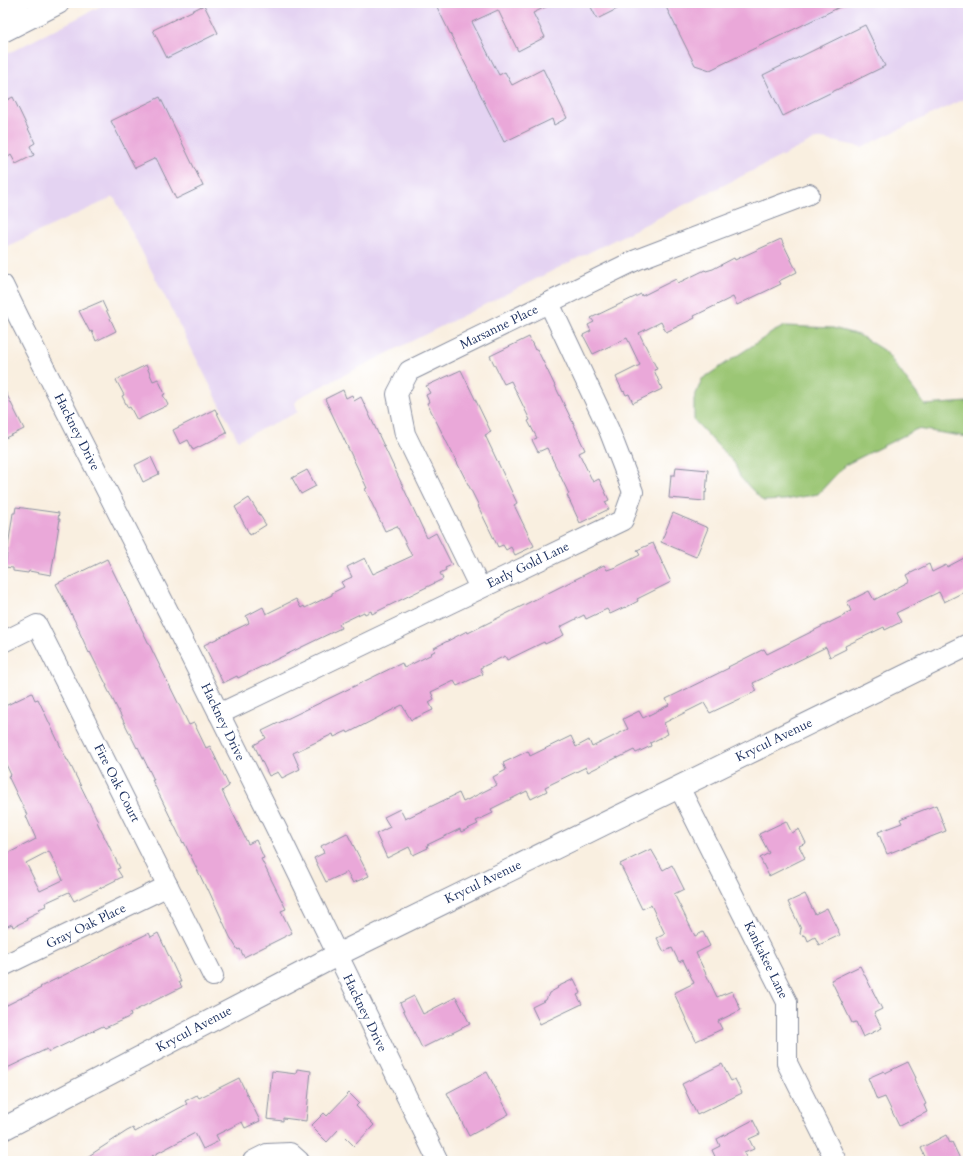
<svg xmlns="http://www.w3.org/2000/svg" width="971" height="1164" viewBox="0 0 971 1164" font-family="Cardo,serif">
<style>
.built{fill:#e4d3f2}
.green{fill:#9bc674;stroke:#5b7a69}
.building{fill:#eaa8d9;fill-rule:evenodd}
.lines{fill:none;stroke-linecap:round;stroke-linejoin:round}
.minor-casing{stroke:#8a8f9f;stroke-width:22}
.tertiary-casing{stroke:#8a8f9f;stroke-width:24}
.primary-casing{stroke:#8a8f9f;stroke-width:24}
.minor{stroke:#fff;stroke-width:20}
.tertiary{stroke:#fff;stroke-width:22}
.primary{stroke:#fff;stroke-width:22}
.labels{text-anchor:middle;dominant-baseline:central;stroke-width:3;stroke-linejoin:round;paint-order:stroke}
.street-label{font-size:13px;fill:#1b2f5e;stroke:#fff}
</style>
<rect width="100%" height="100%" fill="#fff"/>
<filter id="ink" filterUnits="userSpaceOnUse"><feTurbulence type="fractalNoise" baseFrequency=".025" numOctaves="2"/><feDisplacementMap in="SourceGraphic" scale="8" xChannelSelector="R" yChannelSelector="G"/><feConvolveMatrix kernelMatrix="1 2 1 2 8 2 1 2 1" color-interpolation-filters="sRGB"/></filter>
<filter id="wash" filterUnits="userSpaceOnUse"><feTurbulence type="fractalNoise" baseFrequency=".012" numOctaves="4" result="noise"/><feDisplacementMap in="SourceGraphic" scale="16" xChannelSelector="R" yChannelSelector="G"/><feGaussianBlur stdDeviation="0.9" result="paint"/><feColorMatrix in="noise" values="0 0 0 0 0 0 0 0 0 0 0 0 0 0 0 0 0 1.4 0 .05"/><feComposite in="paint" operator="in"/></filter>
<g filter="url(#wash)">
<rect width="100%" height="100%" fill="#f9efe0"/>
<polygon class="built" points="107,3 968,3 968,97 862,147 822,139 816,139 300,397 295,403 298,412 238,440 114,197 3,248 3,56"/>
<polygon class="green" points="785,326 833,328 859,335 886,352 925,405 968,402 968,437 917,429 845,465 818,494 785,500 763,501 740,477 735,464 694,420 694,399 702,379 773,332"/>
<g id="blocks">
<g class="building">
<polygon points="435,3 554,3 533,13 545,37 518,51 498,10 472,22 499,75 505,72 512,85 543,69 567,118 554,125 552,119 504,142"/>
<polygon points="589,3 629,3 597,19"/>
<polygon points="664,3 848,3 710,70 695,65"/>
<polygon points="204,5 218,33 167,58 153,30"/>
<polygon points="865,25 885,66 783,116 763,75"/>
<polygon points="13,97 35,143 30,146 34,155 16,164 11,155 7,158 3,150 3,102"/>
<polygon points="160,97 203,186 176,199 156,158 135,168 111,121"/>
<polygon points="781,239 797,272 779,281 781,284 737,305 733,297 694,316 695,318 666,332 661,322 639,333 657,369 654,370 662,389 633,403 629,394 626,395 624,391 623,392 616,377 640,365 627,338 593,354 583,335 591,331 588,325 594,322 591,318 641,294 642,296 676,279 678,283 705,270 706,271 713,269 734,258 735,260"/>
<polygon points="102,301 116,331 96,341 92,331 90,332 79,311"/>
<polygon points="529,337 535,350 537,349 578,433 577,433 585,450 579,453 593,482 599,479 609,500 605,502 609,509 580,523 567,495 569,494 547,448 538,452 532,440 537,438 528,421 530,420 511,381 504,384 490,356"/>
<polygon points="146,365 153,381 158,379 165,394 163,395 168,405 137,420 130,407 128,408 122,396 124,395 116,380"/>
<polygon points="461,370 491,432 485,435 517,503 514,505 534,546 515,555 511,547 506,550 503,545 498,547 478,506 479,506 427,403 429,402 426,395 430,393 426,386"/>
<polygon points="3,387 24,429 3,439"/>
<polygon points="343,390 346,398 352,395 354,401 361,397 427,538 436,533 452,565 445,568 446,570 440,573 443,579 372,614 371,611 365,614 364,612 339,624 341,628 238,678 237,676 223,683 204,645 249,623 246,616 263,607 266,614 296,599 301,608 304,606 305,608 332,595 332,593 344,587 341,582 352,577 347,567 365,558 373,574 412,556 397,526 385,531 365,489 367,488 325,399"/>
<polygon points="215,409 227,433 193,450 188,440 180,444 173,430"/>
<polygon points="151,457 159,474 143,482 135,465"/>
<polygon points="676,467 708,470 706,493 705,492 705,501 669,498 671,475 675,475"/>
<polygon points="307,470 316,486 301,494 292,478"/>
<polygon points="249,498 266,525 250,535 235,507"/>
<polygon points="16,507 59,513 58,519 60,519 51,575 29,571 28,573 13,571 13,568 5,567 13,513 15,513"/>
<polygon points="673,513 708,528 696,557 661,542"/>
<polygon points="653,543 671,582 637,599 638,601 625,608 625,607 610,614 607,609 586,619 584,615 560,627 564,635 545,644 544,642 507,660 505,656 480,668 483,674 457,686 454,681 431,692 434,699 429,702 433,710 418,717 411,720 402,705 348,733 347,731 334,737 333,734 293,753 300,769 282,778 278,772 269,776 254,745 266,738 262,731 402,663 404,668 432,654 431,653 435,651 434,648 467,631 468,633 604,565 607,570 616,567 640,555 637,550"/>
<polygon points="968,556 968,590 944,602 939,592 896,613 901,622 885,630 884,627 845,646 846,649 830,657 826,647 753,683 757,691 710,713 704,703 664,723 668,734 650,743 651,746 636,753 634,750 618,758 618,757 588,772 586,767 545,787 547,791 531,799 527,791 491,809 493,813 476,821 478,824 461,832 460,829 427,845 428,848 413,855 409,847 387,858 376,834 390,827 384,817 400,809 405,819 459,793 463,802 497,785 493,777 506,770 503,763 528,751 530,756 571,736 576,747 589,740 592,747 628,729 623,719 639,711 643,718 669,705 666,699 729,668 728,667 764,649 767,654 845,615 844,614 851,611 847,602 869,591 874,600 910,581 907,575 929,564 932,572 946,565 947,567"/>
<polygon points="107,559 189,725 194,723 206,748 210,746 229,786 222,791 248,844 256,840 264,858 261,859 286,909 281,911 292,933 244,957 240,949 238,950 230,937 208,889 207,890 184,842 183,843 152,780 154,780 138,747 137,748 106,686 107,686 90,652 89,653 79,631 80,631 56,584"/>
<path d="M 32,693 L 35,700 L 38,699 L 67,760 L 68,760 L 98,821 L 97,822 L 120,868 L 117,869 L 122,877 L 74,901 L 69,892 L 45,903 L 46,906 L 39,909 L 40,911 L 26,918 L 27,920 L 13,927 L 12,924 L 3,928 L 3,856 L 36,839 L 26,816 L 27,815 L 8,776 L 11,775 L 3,758 L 3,707 ZM 49,851 L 63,880 L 40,891 L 26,863 Z"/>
<polygon points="936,805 946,831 887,854 878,832 902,823 900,819"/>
<polygon points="786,821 792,833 799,829 806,843 799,846 805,858 769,876 760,858 769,853 759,834"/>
<polygon points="347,833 369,876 353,883 347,872 326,882 314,858 324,853 321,846"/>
<polygon points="651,849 663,870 672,865 684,889 674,894 695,936 703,932 710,946 696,953 717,997 732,991 741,1010 718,1021 722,1029 696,1041 674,993 694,983 683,960 679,962 672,948 664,952 657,938 665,934 651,905 642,909 620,864"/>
<polygon points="805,894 815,914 827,908 840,935 819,945 815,937 808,941 806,936 800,934 801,929 788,902"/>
<polygon points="149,933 151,937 158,933 181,982 179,982 182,987 130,1013 131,1016 105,1028 103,1026 49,1052 47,1049 3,1070 3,1007 41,988 40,987"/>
<polygon points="860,966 882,1009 874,1013 882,1028 863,1037 856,1022 852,1023 831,980"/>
<polygon points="574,979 581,993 577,995 582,1004 540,1024 532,1007 546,1000 549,993 558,988 557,987"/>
<polygon points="414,996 423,1014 456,997 470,1024 422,1048 400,1003"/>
<polygon points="908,1062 916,1078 914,1079 926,1104 924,1105 927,1112 899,1126 885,1097 877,1100 868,1078 884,1071 885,1073"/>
<polygon points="722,1064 731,1081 735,1079 742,1093 697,1115 682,1084"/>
<polygon points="297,1069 311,1071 306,1121 283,1118 283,1121 267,1119 272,1071 296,1074"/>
<polygon points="487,1072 509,1114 469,1136 447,1093"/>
<polygon points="239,1078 260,1121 245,1128 242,1122 216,1135 219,1141 203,1149 195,1133 152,1156 155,1161 81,1161 127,1131 133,1128 135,1132 187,1104 185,1101 197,1095 199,1098"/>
<polygon points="349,1093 359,1103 356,1106 374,1125 354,1146 338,1130 327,1142 311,1126 324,1113 327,1116"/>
<polygon points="753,1120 760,1134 749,1139 754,1149 744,1153 748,1161 717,1161 712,1150 720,1146 717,1139"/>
<polygon points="946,1135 950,1143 952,1142 961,1161 927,1161 921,1148"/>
</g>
</g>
</g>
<g filter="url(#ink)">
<use href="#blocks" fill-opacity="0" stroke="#8a8f9f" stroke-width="1"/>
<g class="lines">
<g class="minor-casing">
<g id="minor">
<polyline points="3,285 19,318 172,619 276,828 438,1161"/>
<polyline points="480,588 405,434 397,394 409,371 636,260 809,194"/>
<polyline points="3,642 37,625 213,976"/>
<polyline points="219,714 623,520 633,492 609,430 549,303"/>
<polyline points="679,787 787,1002 787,1063 836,1161"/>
<polyline points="3,966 168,886"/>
<polyline points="253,1161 267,1154 290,1153 299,1161"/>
</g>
</g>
<g class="tertiary-casing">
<polyline id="tertiary" points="3,1129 337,955 968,645"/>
</g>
<g class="primary-casing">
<g id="primary">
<polyline points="3,11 18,3"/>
<polyline points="3,31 58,3"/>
</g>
</g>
<use href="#minor" class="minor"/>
<use href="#tertiary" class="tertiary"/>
<use href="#primary" class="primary"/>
</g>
</g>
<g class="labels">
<g class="street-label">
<text transform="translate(499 327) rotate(-26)">Marsanne Place</text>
<text transform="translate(77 432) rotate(63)">Hackney Drive</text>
<text transform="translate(528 565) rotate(-26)">Early Gold Lane</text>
<text transform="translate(223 722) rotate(64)">Hackney Drive</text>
<text transform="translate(774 740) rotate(-26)">Krycul Avenue</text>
<text transform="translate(117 783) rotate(63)">Fire Oak Court</text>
<text transform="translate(483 882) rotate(-26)">Krycul Avenue</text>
<text transform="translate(86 926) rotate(-26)">Gray Oak Place</text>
<text transform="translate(766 960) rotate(64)">Kankakee Lane</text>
<text transform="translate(365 1013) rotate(64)">Hackney Drive</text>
<text transform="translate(194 1029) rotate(-28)">Krycul Avenue</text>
</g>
</g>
<rect width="971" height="1164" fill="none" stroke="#fff" stroke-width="16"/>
</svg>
